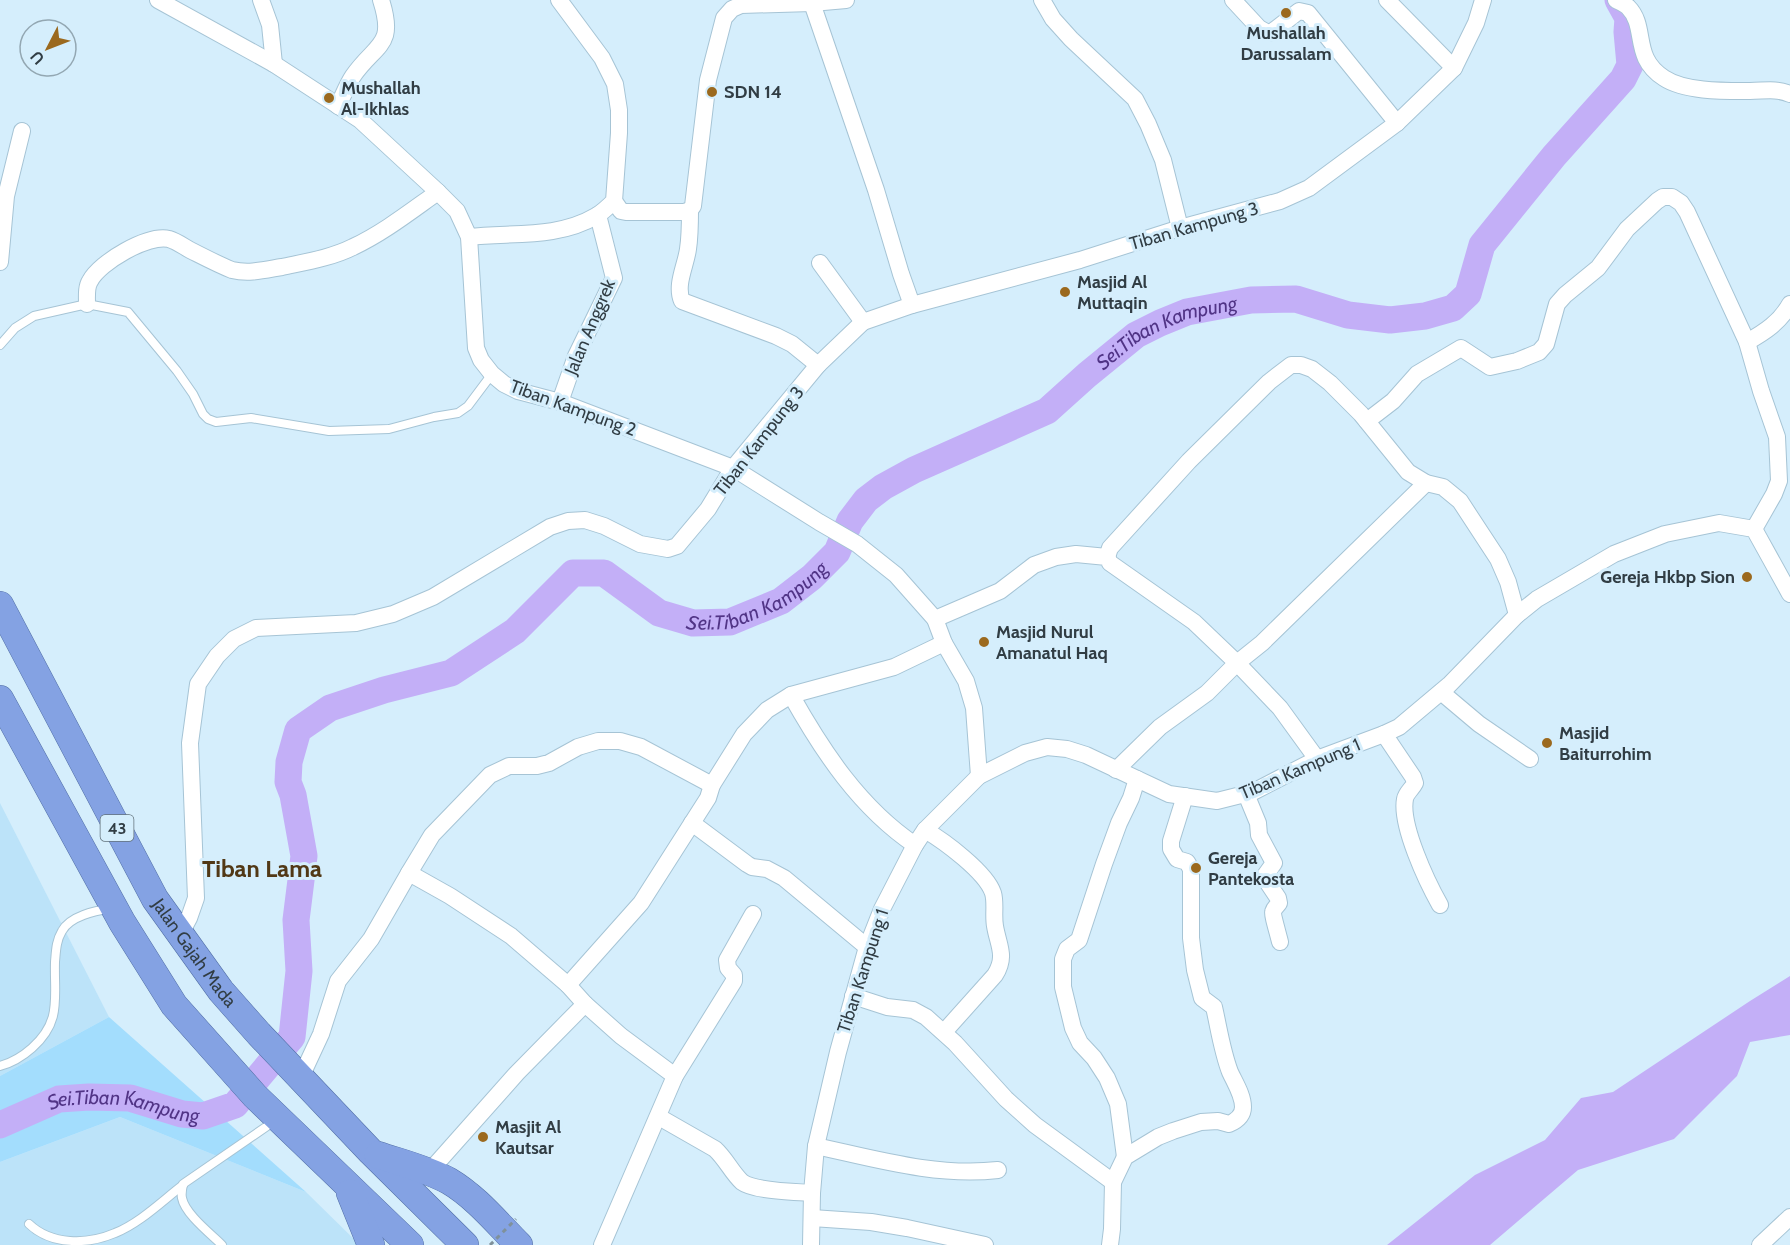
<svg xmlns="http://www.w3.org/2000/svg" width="1790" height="1245" viewBox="0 0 1790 1245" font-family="Cabin,sans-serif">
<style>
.built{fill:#bce3f9}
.green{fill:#a3ddfd}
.water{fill:#c3aff7}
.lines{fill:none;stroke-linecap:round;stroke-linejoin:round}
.river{stroke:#c3aff7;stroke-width:27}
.service-casing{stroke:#a6c4d5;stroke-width:10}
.minor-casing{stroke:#a6c4d5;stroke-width:18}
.trunk-casing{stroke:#5370a7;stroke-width:28}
.service{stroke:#fff;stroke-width:8}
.minor{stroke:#fff;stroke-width:16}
.trunk{stroke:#84a2e3;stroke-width:27}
.path-bridge{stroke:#7f919b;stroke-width:3;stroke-dasharray:4.5 4.5;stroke-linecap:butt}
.poi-dot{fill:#9b691e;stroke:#d5eefc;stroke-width:2}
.labels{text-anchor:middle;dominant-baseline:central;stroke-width:6;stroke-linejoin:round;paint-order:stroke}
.shield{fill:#d5eefc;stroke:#62727b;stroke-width:1.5}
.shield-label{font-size:16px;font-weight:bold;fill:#313d44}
.poi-label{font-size:18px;font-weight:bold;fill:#313d44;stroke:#d5eefc;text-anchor:start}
.street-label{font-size:18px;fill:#313d44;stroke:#d5eefc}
.water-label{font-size:20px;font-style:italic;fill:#513486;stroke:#d5eefc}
.district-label{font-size:24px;font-weight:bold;fill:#513816;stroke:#d5eefc}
</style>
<rect width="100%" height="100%" fill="#d5eefc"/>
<g class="built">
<polygon points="0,803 109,1017 0,1076"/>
<polygon points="120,1117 306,1192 360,1245 0,1245 0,1162"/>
</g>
<polygon class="green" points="109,1017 306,1192 120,1117 0,1162 0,1076"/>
<polygon class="water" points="1790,976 1790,1035 1750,1042 1737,1076 1674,1139 1578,1170 1490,1245 1387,1245 1475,1175 1545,1140 1581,1098 1613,1092 1750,1001"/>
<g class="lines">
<path class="river" id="s1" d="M 0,1125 L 59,1099 L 89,1097 L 130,1098 L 182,1114 L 203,1116 L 235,1105 L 292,1037 L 299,971 L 296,920 L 304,856 L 293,795 L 288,782 L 289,762 L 298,730 L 330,708 L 384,690 L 451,673 L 515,631 L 573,573 L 604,573 L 659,613 L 693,623 L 730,622 L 781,601 L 812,577 L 837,552 L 850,521 L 866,500 L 883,487 L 914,470 L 1047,411 L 1087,375 L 1136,335 L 1160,323 L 1187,312 L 1251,300 L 1296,299 L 1348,315 L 1390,320 L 1425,316 L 1453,308 L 1468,294 L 1482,245 L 1554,156 L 1623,79 L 1630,65 L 1627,32 L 1628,18 L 1618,0"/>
<g class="service-casing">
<g id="service">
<polyline points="0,345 15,328 34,316 87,304 128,312 177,371 193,394 203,414 208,419 216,422 251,418 329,431 389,429 434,417 458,413 468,406 492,374"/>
<path d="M 0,1066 C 11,1063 23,1056 32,1048 C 62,1021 54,999 55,962 C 56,951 56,941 62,931 C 70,916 95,911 111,908"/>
<path d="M 29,1224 C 51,1245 87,1245 115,1233 C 140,1223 162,1201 183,1185"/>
<path d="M 222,1245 C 211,1234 185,1214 182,1198 C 181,1194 182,1189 183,1184 L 276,1120"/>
</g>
</g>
<g class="minor-casing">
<g id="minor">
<polyline points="158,0 274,64 360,120 438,192 457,211 469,237 476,348 481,360 492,374 504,384 518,391 560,402 733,468 819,522 857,544 896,575 935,619 944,643 966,681 974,708 979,776"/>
<polyline points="261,0 270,25 274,64"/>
<polyline points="1042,0 1053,19 1071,39 1135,99 1148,124 1163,160 1180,228"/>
<polyline points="1233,0 1259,28 1268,33 1272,32 1299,11 1308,13 1397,123"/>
<polyline points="1387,0 1454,68"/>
<path d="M 1616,0 C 1620,2 1625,4 1628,7 C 1648,27 1631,57 1664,78 C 1685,92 1726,91 1750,91 C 1765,91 1775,88 1790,94"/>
<polyline points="812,3 876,190 901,274 912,305"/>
<path d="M 338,106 C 343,96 347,85 353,76 C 376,43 396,47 381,0"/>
<polyline points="614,201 621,211 626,212 684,212 690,210 693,206 708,80 724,18 732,9 741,5 812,3 846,0"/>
<path d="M 690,210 C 690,223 690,236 688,249 C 686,265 675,285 682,301 L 776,336 L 792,344 L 818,365"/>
<path d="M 469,237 C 511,232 557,239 596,216 C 603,212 609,206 614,201 L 619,133 L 619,110 L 615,84 L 602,58 L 559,0"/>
<polyline points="0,262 6,196 22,131"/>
<polyline points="820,263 863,322"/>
<path d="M 87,304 C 87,297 86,287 90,281 C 100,262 148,234 169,239 C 176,241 183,246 190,250 C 204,257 217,264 232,270 C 249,274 264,270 282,267 C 305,262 331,258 353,247 C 383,233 411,211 438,192"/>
<path d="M 1747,342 C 1765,332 1780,322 1790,304"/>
<polyline points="560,402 576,356 614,278 598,215"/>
<polyline points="1367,421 1393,401 1417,374 1461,348 1490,367 1517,361 1539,352 1546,344 1557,304 1565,295 1598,268 1627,229 1657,201 1663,197 1672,197 1681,203 1687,212 1747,342 1761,391 1777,437 1779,481 1774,494 1754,529"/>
<polyline points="1107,557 1110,548 1189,461 1269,382 1291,365 1301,365 1312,369 1330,383 1361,414 1408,472 1426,483 1443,487 1460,501 1498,559 1508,582 1517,615"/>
<polyline points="935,619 1000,591 1034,565 1056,557 1076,554 1107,557 1110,563 1194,622 1237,663 1280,708 1317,759"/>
<polyline points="1441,692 1479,724 1530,759"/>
<path d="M 791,695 C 823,752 860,808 915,845"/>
<path d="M 1384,734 L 1413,777 L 1415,783 C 1412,789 1406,793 1405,799 C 1400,825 1427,882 1440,905"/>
<polyline points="1116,770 1160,727 1207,693 1237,663 1262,643 1426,483"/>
<path d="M 1246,794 L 1258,823 L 1259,835 L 1274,863 L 1264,877 L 1278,898 L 1279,903 C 1277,906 1274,908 1273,912 C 1272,914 1279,937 1280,942"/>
<polyline points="692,823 747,864 752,867 767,869 784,878 867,947"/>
<path d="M 925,830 C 944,841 986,872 993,893 C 996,903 993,915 995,926 C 998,945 1007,956 995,975 L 944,1032"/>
<polyline points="409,873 432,835 490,775 509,766 537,766 549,763 578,747 598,741 620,741 641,747 712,785"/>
<polyline points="180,935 189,918 196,898 190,743 198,684 217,656 234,639 256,628 356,623 393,614 433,597 550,527 568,521 585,520 604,526 640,544 668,549 677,546 708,509 733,468 818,365 863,322 912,305 1080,260 1180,228 1280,201 1309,188 1397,123 1454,68 1476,23 1483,0"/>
<polyline points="568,985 641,903 708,798 712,785 744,734 767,710 791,695 894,667 944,643"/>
<polyline points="853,996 887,1007 913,1010 926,1017 955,1043 1006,1099 1035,1125 1113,1182"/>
<polyline points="301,1077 321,1034 338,981 371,939 409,873 450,896 511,936 568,985 585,1004 621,1036 675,1076"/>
<path d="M 659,1117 L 715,1149 C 726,1159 732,1173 742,1182 C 754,1191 796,1192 812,1193"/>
<path d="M 816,1146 C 876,1159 937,1177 998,1170"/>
<polyline points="1125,1157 1118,1104 1107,1078 1094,1058 1080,1043 1073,1028 1063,987 1063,959 1067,949 1079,940 1104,864 1119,823 1131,798 1137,779"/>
<polyline points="429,1172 517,1073 585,1004"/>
<polyline points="812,1218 871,1222 907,1228 985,1245"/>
<polyline points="602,1245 675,1076 734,981 734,975 728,968 727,960 753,914"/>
<polyline points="811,1245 812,1193 816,1146 838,1052 867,947 882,909 915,845 925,830 979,776 1025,753 1047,747 1067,749 1086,755 1169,794 1217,801 1253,792 1317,759 1384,734 1399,727 1449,685 1517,615 1537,599 1614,554 1665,534 1719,523 1754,529 1790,594"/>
<path d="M 1110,1245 L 1112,1229 L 1113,1182 L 1125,1157 L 1158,1137 L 1173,1131 L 1201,1122 L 1218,1121 L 1229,1124 C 1236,1121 1243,1116 1243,1107 C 1243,1095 1235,1083 1230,1072 C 1222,1051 1219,1029 1214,1007 L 1202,998 L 1195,970 L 1191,938 L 1191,869 L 1187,862 L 1177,859 L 1171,849 L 1171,841 L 1185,796"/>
<polyline points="1760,1245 1790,1217"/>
</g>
</g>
<g class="trunk-casing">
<g id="trunk">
<path id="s2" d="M 0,605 L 155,899 L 221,991 L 259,1034 L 371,1152 L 465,1245"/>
<polyline points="0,699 122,922 174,1005 255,1096 410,1245"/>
<path d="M 378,1155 C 402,1163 427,1169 449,1181 C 476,1197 497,1223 519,1245"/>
<polyline points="350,1193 371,1245"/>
</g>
</g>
<use href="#service" class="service"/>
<use href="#minor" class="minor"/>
<use href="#trunk" class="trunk"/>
<polyline class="path-bridge" points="490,1245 516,1219"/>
</g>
<g class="poi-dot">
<circle cx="1286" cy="13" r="6"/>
<circle cx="712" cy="92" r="6"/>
<circle cx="329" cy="98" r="6"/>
<circle cx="1065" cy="292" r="6"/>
<circle cx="1747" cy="577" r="6"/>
<circle cx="984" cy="642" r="6"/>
<circle cx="1547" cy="743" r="6"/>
<circle cx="1196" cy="868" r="6"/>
<circle cx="483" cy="1137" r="6"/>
</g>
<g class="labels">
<rect class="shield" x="100.5" y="815" width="33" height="26" rx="4.5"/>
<g class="shield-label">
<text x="117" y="828">43</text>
</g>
<g class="poi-label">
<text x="1286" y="33" text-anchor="middle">Mushallah<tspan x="1286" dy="21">Darussalam</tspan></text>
<text x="341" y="88">Mushallah<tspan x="341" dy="21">Al-Ikhlas</tspan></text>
<text x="724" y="92">SDN 14</text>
<text x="1077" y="282">Masjid Al<tspan x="1077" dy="21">Muttaqin</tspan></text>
<text x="1735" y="577" text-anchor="end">Gereja Hkbp Sion</text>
<text x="996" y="632">Masjid Nurul<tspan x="996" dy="21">Amanatul Haq</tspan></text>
<text x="1559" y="733">Masjid<tspan x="1559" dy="21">Baiturrohim</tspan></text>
<text x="1208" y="858">Gereja<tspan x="1208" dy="21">Pantekosta</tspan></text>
<text x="495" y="1127">Masjit Al<tspan x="495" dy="21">Kautsar</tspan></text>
</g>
<g class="street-label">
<text transform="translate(1194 226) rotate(-16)">Tiban Kampung 3</text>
<text transform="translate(590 327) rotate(-67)">Jalan Anggrek</text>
<text transform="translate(573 408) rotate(20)">Tiban Kampung 2</text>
<text transform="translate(759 441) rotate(-52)">Tiban Kampung 3</text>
<text transform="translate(1300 769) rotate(-23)">Tiban Kampung 1</text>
<text stroke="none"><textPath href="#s2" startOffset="399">Jalan Gajah Mada</textPath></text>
<text transform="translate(863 971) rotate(-72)">Tiban Kampung 1</text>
</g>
<g class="water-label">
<text stroke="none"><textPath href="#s1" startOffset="1678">Sei.Tiban Kampung</textPath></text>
<text stroke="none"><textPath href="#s1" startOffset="1174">Sei.Tiban Kampung</textPath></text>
<text stroke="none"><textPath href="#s1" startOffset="130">Sei.Tiban Kampung</textPath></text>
</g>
<g class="district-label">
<text x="262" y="868">Tiban Lama</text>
</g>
</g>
<g transform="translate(48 48) rotate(228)"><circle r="28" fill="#d5eefc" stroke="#93a7b2" stroke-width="1.5"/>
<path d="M0-4.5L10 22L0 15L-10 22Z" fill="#9b691e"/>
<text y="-9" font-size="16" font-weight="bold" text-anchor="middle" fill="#313d44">U</text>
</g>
</svg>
